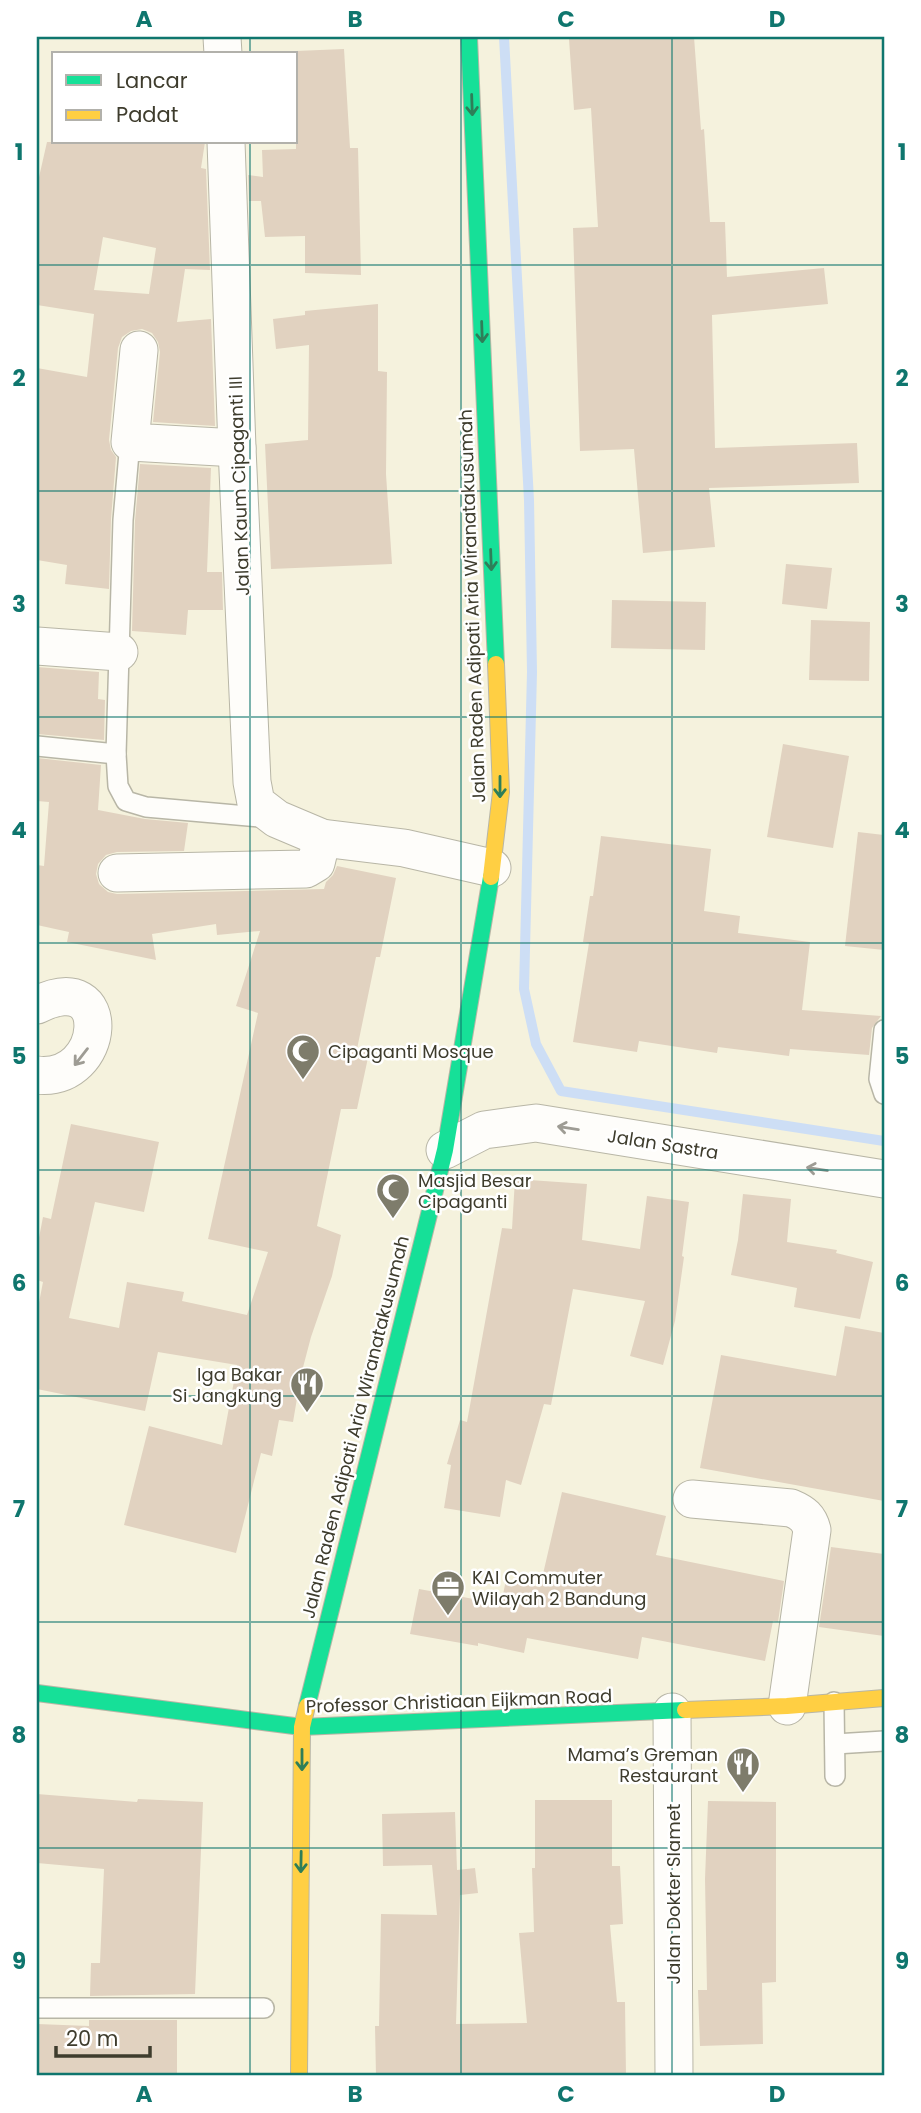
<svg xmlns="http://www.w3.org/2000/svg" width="921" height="2113" viewBox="0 0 921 2113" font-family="Poppins,sans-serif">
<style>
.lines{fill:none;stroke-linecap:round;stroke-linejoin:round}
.stream{stroke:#cddef5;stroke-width:10}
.building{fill:#e1d2c0;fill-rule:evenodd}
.lane-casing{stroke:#b8b6a6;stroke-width:22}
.street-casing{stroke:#b8b6a6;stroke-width:39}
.fast-casing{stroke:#b8b6a6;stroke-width:18}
.slow-casing{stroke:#b8b6a6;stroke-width:18}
.lane{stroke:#fefdfa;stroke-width:19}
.street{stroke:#fefdfa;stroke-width:37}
.fast{stroke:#16e098;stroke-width:16}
.slow{stroke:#ffcf43;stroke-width:16}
.oneway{stroke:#2e7e58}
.oneway2{stroke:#9e9c94}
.grid{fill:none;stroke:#0f766e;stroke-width:2;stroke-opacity:0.55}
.labels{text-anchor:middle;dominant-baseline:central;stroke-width:5;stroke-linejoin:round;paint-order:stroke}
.street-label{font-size:18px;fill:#3e3c2d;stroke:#fff}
.poi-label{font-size:18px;fill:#3e3c2d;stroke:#fff;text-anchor:start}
.neatline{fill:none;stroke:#0f766e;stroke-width:2.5}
.grid-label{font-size:23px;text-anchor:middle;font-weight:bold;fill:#0f766e}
</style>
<rect width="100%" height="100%" fill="#f5f2dd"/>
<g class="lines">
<polyline class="stream" points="504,37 529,500 532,672 524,989 536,1044 561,1091 884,1141"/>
</g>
<g class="building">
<polygon points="596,37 694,37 701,130 704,129 710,222 725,222 727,277 824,268 828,304 712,315 715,448 857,443 859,483 709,488 715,547 643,553 634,449 580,451 573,228 598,227 591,108 574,110 569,39"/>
<polygon points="344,49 350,148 358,148 361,275 305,273 305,236 265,237 261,201 249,201 248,175 263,177 262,150 296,149 296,51"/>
<path d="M 47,142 L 205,142 L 201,168 L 206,169 L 210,270 L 185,269 L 177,322 L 211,319 L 215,426 L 153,422 L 160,352 L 158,342 L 152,333 L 142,329 L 131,331 L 122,337 L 118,348 L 109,440 L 111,450 L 116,457 L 111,519 L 109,589 L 65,584 L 67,565 L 37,560 L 37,368 L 87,377 L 94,314 L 37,305 L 37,186 ZM 103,237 L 156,248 L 149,294 L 94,290 Z"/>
<polygon points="378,304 378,371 387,372 386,474 392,564 271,569 265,444 308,440 309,345 276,349 273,319 305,315 305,311"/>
<polygon points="140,464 211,468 207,572 222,572 223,610 188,610 186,635 132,631 135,521"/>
<polygon points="786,564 832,568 827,609 782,604"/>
<polygon points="612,600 706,602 705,650 611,648"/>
<polygon points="811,620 870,622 869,681 809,680"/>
<polygon points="37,667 99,672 98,699 105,700 104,740 37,734"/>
<polygon points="783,744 849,756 833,848 767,837"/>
<polygon points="37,758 101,765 98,810 145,819 188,823 184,851 117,852 106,855 98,864 96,874 99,884 108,892 117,894 324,889 326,882 333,875 337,866 396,878 380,957 376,957 357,1049 369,1053 357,1109 341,1109 317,1226 341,1235 332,1276 311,1337 301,1375 293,1422 279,1420 272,1456 261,1453 236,1553 124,1525 149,1426 222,1445 237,1365 158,1352 145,1411 37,1389 37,1313 43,1282 37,1280 37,1248 43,1217 51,1219 71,1124 159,1142 144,1212 95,1202 69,1318 119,1328 127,1282 184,1292 182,1301 247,1315 268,1252 208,1239 258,1013 236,1006 260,931 217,935 216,924 152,934 156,960 67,942 69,932 37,925 37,865 44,866 49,802 37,801"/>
<polygon points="858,832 884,835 884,950 845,946"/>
<polygon points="601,836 711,849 704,911 740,916 738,933 810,942 802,1010 881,1016 872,1028 869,1055 790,1049 789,1056 718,1047 717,1053 639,1041 637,1052 573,1042 589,943 583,942 590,896 593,896"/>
<polygon points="515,1179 587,1184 582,1240 640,1249 647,1196 689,1202 682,1256 684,1257 675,1321 663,1365 630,1356 645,1301 573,1289 551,1405 544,1404 521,1485 506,1480 500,1517 444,1508 451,1465 447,1464 460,1420 467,1422 502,1228 512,1229"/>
<polygon points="743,1194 791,1199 787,1242 837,1250 836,1253 873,1262 860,1319 794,1307 797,1288 731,1275 738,1240"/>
<polygon points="845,1326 884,1333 884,1501 700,1468 721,1355 836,1376"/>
<polygon points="562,1492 666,1516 656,1555 784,1581 778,1622 773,1621 765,1661 642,1637 638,1659 527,1638 524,1653 478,1643 478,1646 410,1634 419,1589 501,1604 506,1580 540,1587"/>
<polygon points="831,1547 884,1554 884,1636 819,1627"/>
<polygon points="37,1794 137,1802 138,1799 203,1802 195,1994 90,1996 91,1963 100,1963 104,1869 37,1863"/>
<polygon points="535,1800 612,1800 612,1866 620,1866 623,1924 610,1925 617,2002 625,2002 626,2076 376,2076 375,2026 379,2026 381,1914 437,1915 432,1865 383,1866 382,1814 455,1812 457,1870 475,1868 478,1893 460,1895 456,2024 527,2023 519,1933 534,1932 532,1868 535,1868"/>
<polygon points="708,1801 776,1802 776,1982 762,1983 763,2044 700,2046 698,1990 707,1990 705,1879"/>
<polygon points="89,2020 177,2020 177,2076 37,2076 37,2024 89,2026"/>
</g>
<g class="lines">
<g class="lane-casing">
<g id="lane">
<polyline points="130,442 123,520 116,754 118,786 126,801 146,807 270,818"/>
<polyline points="37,746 116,754"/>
<polyline points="884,1030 879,1079 884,1094"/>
<polyline points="834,1702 835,1776"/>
<polyline points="835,1744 884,1741"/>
<polyline points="37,2008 264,2008"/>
</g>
</g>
<g class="street-casing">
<g id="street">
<polyline points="222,37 223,54"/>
<polyline points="226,142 237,448 252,782 256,803 277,819 322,838 404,848 492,868"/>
<polyline points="139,350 130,442 237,448"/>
<polyline points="37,646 119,652"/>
<polyline points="117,873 306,869 316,863 322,838"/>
<path d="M 37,1005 C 116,965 107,1083 37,1075"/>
<polyline points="445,1150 484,1130 536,1123 884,1179"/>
<path d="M 692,1499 L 791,1508 C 803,1513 809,1518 812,1530 L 787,1706"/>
<polyline points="672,1712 674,2076"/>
</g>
</g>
<g class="fast-casing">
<g id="fast">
<polyline points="469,37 496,664"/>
<polyline points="37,1693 302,1727 685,1710"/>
<polyline points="307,1706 445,1150 491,877"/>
</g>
</g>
<g class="slow-casing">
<g id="slow">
<polyline points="491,877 501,792 496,664"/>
<polyline points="685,1710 787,1706 884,1698"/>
<polyline points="299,2076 302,1727 307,1706"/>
</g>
</g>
<use href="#lane" class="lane"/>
<use href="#street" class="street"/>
<use href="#fast" class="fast"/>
<use href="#slow" class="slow"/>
</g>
<defs><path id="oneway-shaft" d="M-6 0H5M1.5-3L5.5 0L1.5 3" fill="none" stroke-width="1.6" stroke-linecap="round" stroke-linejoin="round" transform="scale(1.75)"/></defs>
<g class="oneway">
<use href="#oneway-shaft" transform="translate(472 105) rotate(88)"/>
<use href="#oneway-shaft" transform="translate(482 332) rotate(88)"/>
<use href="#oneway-shaft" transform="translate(491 560) rotate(88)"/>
<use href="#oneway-shaft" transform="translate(500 787) rotate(90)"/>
<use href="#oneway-shaft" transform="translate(302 1760) rotate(90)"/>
<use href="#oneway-shaft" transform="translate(301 1862) rotate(91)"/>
</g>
<g class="oneway2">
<use href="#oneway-shaft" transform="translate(81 1057) rotate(128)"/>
<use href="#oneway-shaft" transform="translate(568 1128) rotate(-171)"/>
<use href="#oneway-shaft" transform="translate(817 1169) rotate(-171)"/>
</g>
<path class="grid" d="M 250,37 L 250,54M 461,37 L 461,2076M 672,37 L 672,2076M 250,142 L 250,2076M 37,265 L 884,265M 37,491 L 884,491M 37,717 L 884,717M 37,943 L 884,943M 37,1170 L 884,1170M 37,1396 L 884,1396M 37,1622 L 884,1622M 37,1848 L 884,1848"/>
<defs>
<g id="mosque-pin" transform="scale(1.75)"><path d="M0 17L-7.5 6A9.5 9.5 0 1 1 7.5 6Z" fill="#7e7c6b" stroke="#fff"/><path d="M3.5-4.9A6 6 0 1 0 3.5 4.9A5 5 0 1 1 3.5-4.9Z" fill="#fff"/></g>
<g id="restaurant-pin" transform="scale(1.75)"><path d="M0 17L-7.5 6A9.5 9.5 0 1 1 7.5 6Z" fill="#7e7c6b" stroke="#fff"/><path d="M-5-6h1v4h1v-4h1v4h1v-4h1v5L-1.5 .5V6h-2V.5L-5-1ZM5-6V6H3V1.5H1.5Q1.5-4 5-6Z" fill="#fff"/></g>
<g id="office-pin" transform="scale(1.75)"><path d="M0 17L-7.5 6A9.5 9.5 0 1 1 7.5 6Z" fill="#7e7c6b" stroke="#fff"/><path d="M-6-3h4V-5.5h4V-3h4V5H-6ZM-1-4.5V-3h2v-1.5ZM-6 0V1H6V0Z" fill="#fff"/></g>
</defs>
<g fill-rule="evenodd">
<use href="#mosque-pin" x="303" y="1051"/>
<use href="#mosque-pin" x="393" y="1190"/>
<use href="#restaurant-pin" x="307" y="1384"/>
<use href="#office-pin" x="448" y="1587"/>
<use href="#restaurant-pin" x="743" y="1764"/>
</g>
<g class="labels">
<g class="street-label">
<text transform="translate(239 486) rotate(-92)">Jalan Kaum Cipaganti III</text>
<text transform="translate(472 606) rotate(-92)">Jalan Raden Adipati Aria Wiranatakusumah</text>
<text transform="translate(663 1144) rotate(9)">Jalan Sastra</text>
<text transform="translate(355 1427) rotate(-76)">Jalan Raden Adipati Aria Wiranatakusumah</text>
<text transform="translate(459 1701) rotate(-2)">Professor Christiaan Eijkman Road</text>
<text transform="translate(673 1894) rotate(-90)">Jalan Dokter Slamet</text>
</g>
<g class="poi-label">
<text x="328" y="1051">Cipaganti Mosque</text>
<text x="418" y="1180">Masjid Besar<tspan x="418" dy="21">Cipaganti</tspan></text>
<text x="282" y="1374" text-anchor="end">Iga Bakar<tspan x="282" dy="21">Si Jangkung</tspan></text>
<text x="472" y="1577">KAI Commuter<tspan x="472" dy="21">Wilayah 2 Bandung</tspan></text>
<text x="718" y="1754" text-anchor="end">Mama’s Greman<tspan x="718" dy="21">Restaurant</tspan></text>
</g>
</g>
<rect width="921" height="2113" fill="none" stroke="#ffffff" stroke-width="77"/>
<rect x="52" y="52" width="245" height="91" fill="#ffffff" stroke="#b2b1ab" stroke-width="2"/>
<rect x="66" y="75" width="35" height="10" fill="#16e098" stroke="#b2b1ab" stroke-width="2"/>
<text x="116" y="88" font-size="21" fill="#3e3c2d">Lancar</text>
<rect x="66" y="110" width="35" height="10" fill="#ffcf43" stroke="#b2b1ab" stroke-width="2"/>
<text x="116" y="122" font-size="21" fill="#3e3c2d">Padat</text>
<path d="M56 2046v10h94v-10" fill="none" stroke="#3e3c2d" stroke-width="3.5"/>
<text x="66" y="2046" font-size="21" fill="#3e3c2d" stroke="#ffffff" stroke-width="5" paint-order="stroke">20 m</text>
<rect x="38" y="38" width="845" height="2036" class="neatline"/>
<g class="grid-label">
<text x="144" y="27">A</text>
<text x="355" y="27">B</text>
<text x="566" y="27">C</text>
<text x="777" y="27">D</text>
<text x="19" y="160">1</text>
<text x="902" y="160">1</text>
<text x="19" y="386">2</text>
<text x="902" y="386">2</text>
<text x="19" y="612">3</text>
<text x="902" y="612">3</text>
<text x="19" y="838">4</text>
<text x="902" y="838">4</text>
<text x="19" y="1064">5</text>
<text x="902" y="1064">5</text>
<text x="19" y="1291">6</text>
<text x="902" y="1291">6</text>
<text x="19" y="1517">7</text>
<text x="902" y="1517">7</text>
<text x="19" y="1743">8</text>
<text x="902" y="1743">8</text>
<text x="19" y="1969">9</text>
<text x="902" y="1969">9</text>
<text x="144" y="2102">A</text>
<text x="355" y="2102">B</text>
<text x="566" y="2102">C</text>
<text x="777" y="2102">D</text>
</g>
</svg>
